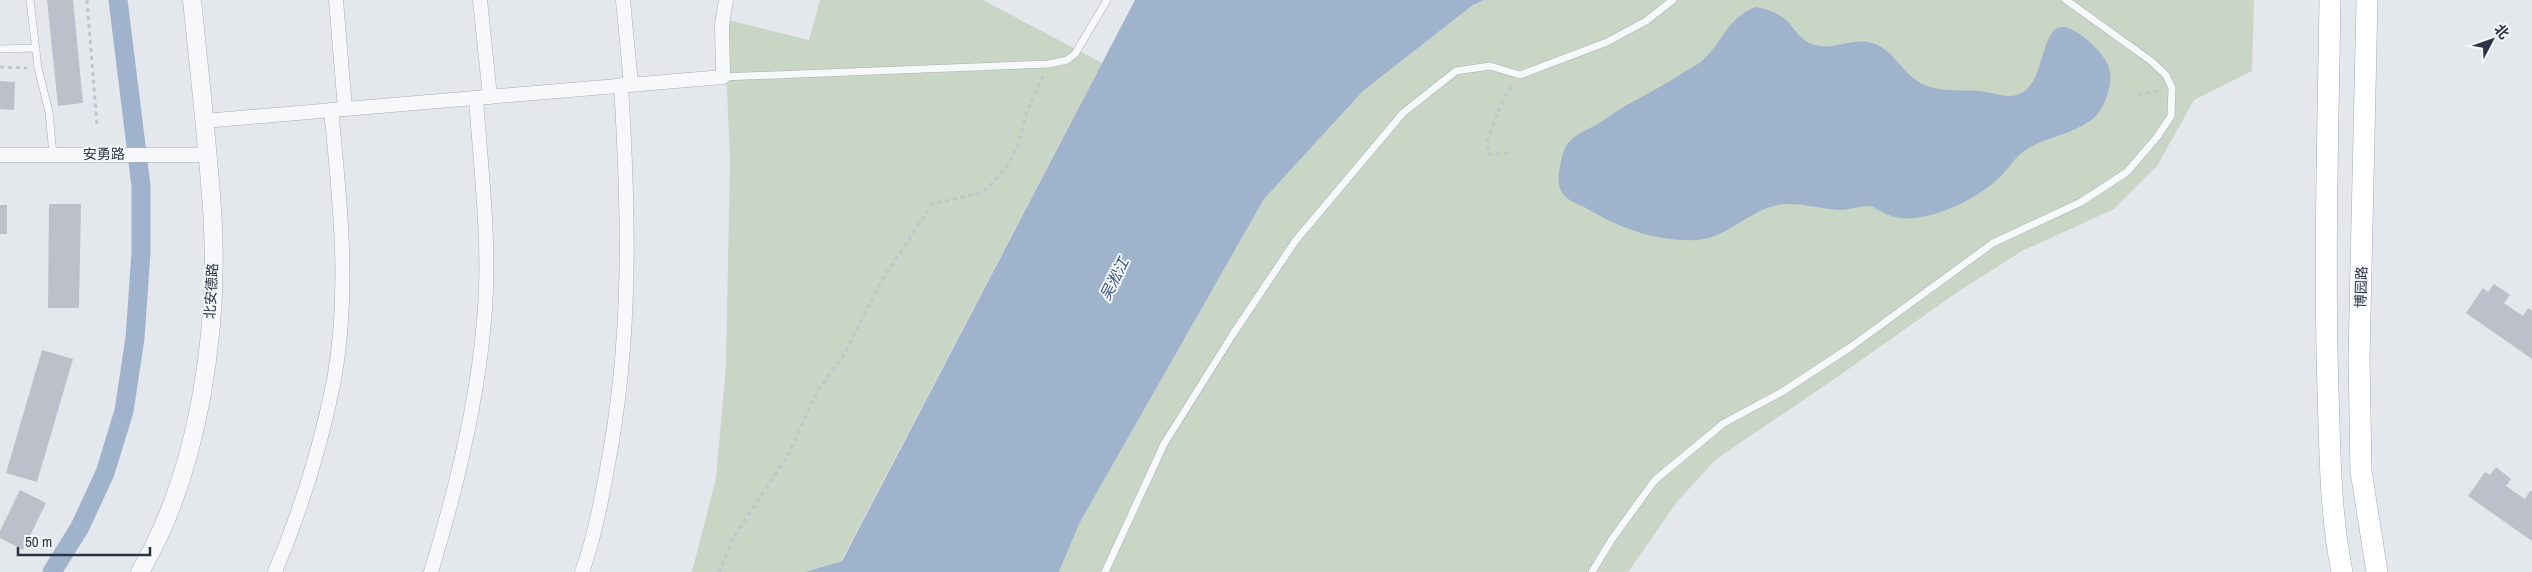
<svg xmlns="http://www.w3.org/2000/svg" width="2532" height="572" viewBox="0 0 2532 572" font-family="'Archivo Narrow','Noto Sans SC',sans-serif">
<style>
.green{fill:#c9d6c5}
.water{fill:#9fb4cc}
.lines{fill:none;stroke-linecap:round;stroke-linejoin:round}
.canal{stroke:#9fb4cc;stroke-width:19}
.building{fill:#bbc0ca}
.service-casing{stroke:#a9aeb7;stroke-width:8}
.minor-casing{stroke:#a9aeb7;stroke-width:15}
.tertiary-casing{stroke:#a9aeb7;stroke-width:19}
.primary-casing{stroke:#a3abb8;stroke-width:22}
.path{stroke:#c2c5cb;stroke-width:3;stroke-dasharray:4 4;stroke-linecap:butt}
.service{stroke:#f7f8fa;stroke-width:7}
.minor{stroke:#f7f8fa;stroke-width:14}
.tertiary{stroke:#f7f8fa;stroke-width:18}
.primary{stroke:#fff;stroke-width:21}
.labels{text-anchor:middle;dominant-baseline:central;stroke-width:4;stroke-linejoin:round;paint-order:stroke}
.street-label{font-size:14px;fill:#2b3445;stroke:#f4f6f9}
.water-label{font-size:15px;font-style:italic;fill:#34527a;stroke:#f4f6f9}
</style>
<rect width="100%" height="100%" fill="#e4e7ec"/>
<g class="green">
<polygon points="820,0 983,0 1102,63 841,561 805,572 692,572 716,478 726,365 730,159 724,19 809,40"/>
<polygon points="1484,0 2254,0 2252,71 2194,100 2157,166 2114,209 2022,251 1956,293 1843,373 1715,460 1677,502 1628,572 1059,572 1079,524 1264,199 1363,91 1473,5"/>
</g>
<g class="water">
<polygon points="1135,0 1484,0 1473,5 1363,91 1264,199 1079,524 1059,572 805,572 842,561"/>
<path d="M 1756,7 C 1767,9 1779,13 1787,21 C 1795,29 1800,40 1812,44 C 1833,52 1851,37 1872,43 C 1890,48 1900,67 1913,78 C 1933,94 1956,89 1979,91 C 1989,92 1997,95 2007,96 C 2051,99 2035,17 2068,28 C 2082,33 2102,51 2108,65 C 2115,81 2105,111 2090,121 C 2072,134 2047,137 2027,149 C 2015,156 2009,169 1999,178 C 1980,196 1950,211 1926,216 C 1913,219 1898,220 1886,214 C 1879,211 1874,206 1867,206 C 1858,206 1849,210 1840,210 C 1821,209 1803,203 1785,204 C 1752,206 1728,239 1696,240 C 1657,242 1619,228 1586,208 C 1578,204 1568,201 1563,194 C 1556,185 1559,171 1561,161 C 1563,154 1564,148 1569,142 C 1578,132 1593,128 1604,120 C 1628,102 1656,91 1681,74 C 1688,69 1697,66 1704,59 C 1724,40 1727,18 1756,7 Z"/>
</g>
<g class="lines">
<polyline class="canal" points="52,572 80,527 105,473 124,411 135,338 141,253 141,186 118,0"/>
</g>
<g class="building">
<polygon points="47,0 73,0 83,103 58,106"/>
<polygon points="0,81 15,82 14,110 0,109"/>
<polygon points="49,204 81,204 79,308 48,308"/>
<rect x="0" y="205" width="7" height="29"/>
<polygon points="2494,284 2510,295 2504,303 2523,316 2528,308 2532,311 2532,359 2466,313 2483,288 2488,292"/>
<polygon points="42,350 73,359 37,482 6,473"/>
<polygon points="2496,467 2511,479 2506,486 2525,499 2530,491 2532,492 2532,541 2468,496 2485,472 2490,475"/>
<polygon points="20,490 46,503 23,550 0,538 0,531"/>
</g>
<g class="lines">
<g class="service-casing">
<g id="service">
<polyline points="30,0 38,68 49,112 53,155"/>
<polyline points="0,49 36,48"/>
<polyline points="723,77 1049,64 1067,60 1075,54 1107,0"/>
<polyline points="1105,572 1164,444 1233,334 1296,240 1403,113 1456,71 1490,66 1520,75 1607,42 1646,21 1673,0"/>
<polyline points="1592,572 1612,539 1655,480 1724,423 1782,392 1852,346 1993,243 2081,202 2127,172 2157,137 2171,116 2172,88 2166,75 2151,61 2066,0"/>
</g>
</g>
<g class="minor-casing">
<g id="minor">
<polyline points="336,0 345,109"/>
<polyline points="480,0 490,97"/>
<polyline points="623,0 631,84"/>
<polyline points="204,121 723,77 722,25 726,0"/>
<polyline points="0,155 207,155"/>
<path d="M 275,572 C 301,510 321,446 334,380 C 350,292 340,198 331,110"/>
<path d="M 431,572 C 456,490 477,406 484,321 C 491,247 481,172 476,98"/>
<path d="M 582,572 C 594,539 601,504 607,469 C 632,340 629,216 621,85"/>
</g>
</g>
<g class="tertiary-casing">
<path id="tertiary" d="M 140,572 C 200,470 220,325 212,208 C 207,138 199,69 192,0"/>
</g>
<g class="primary-casing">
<g id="primary">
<path d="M 2330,0 C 2328,130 2324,261 2328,391 C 2330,451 2330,513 2342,572"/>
<polyline points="2367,0 2359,358 2361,471 2377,572"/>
</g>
</g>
<g class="path">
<polyline points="87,0 97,126"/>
<polyline points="0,67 27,68"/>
<polyline points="2138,95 2162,90"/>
<polyline points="1508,153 1489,154 1487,141 1504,97 1513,85"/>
<polyline points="719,572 733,538 787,457 818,390 844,355 881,282 932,204 980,193 991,185 1007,166 1018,145 1027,111 1043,76"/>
</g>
<use href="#service" class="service"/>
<use href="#minor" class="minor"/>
<use href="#tertiary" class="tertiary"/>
<use href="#primary" class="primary"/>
</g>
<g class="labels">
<g class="street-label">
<text transform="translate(104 154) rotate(-1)">安勇路</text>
<text transform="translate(2361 287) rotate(-88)">博园路</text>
<text transform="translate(211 291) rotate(-87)">北安德路</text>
</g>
<g class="water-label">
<text transform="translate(1114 279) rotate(-63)">吴淞江</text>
</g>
</g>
<g transform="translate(2492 40) rotate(49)" stroke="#f4f6f9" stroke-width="4" paint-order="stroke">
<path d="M0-4L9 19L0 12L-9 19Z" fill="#2b3445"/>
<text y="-8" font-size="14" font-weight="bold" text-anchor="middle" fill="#2b3445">北</text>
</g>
<path d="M18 547v8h132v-8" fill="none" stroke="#2b3445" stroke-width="2.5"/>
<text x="25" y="547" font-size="15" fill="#2b3445" stroke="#f4f6f9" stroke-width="4" paint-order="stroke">50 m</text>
</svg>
